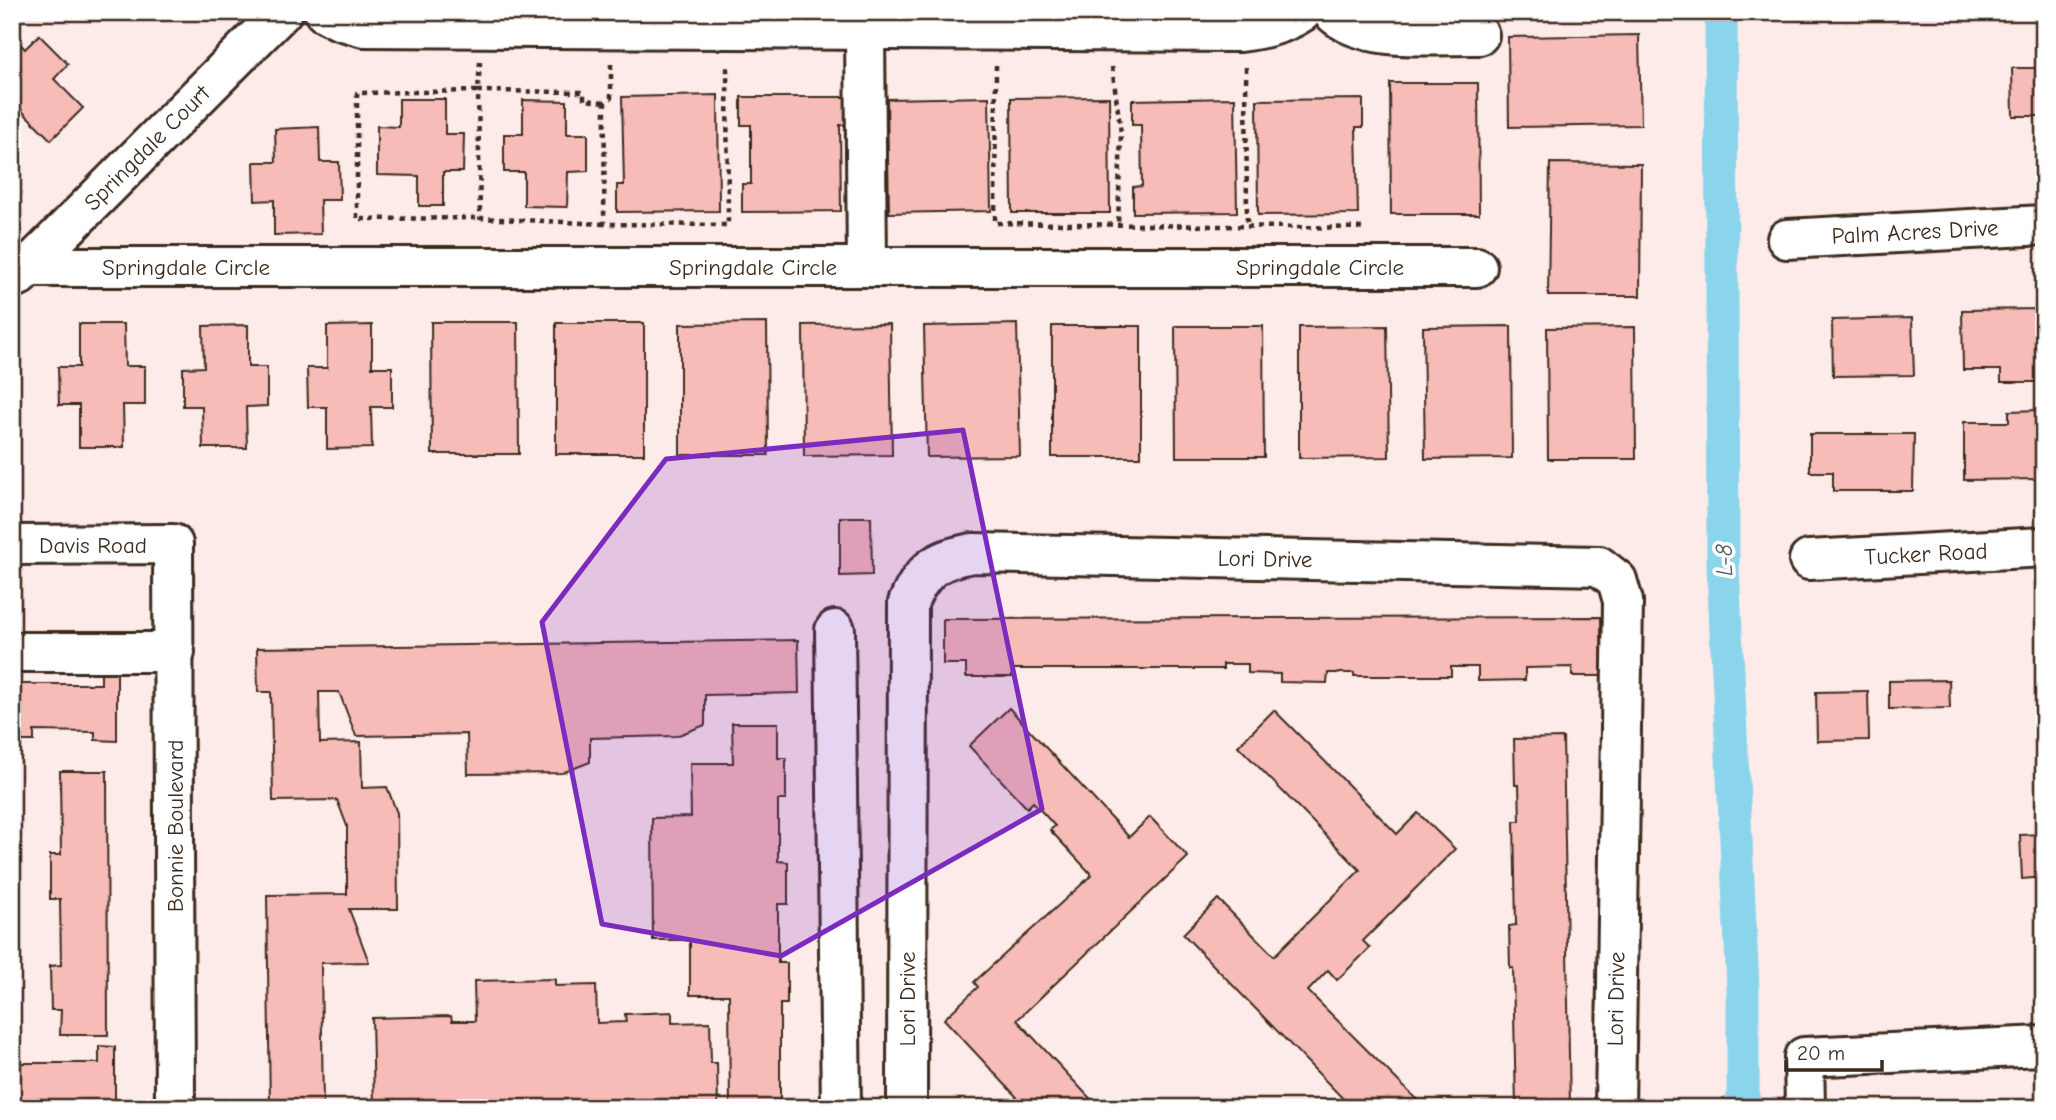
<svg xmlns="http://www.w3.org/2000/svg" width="2056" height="1120" viewBox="0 0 2056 1120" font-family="'Comic Neue',sans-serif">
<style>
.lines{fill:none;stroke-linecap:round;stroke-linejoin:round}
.canal{stroke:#8bd5ec;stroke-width:33}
.building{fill:#f8bcb8;stroke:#3b2a1e;stroke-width:2}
.minor-casing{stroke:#3b2a1e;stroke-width:44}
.path{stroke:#3b2a1e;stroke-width:4.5;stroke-dasharray:5 5;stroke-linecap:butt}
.minor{stroke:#fff;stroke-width:38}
.marked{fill:#7b2cbf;fill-opacity:0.2;stroke:#7b2cbf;stroke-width:5;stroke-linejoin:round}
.labels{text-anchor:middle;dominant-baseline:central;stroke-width:7;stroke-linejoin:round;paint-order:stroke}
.street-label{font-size:23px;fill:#3b2a1e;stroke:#fff}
.water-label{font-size:24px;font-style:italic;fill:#535d5c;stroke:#fff}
</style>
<rect width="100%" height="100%" fill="#fdebea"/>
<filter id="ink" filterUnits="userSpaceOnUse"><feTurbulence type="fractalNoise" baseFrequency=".0143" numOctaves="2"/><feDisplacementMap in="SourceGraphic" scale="14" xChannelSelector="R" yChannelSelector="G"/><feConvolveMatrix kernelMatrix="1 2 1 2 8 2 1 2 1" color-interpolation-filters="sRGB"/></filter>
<g filter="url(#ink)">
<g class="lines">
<polyline class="canal" points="1721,12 1723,567 1743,988 1743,1108"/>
</g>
<g class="building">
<polygon points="12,35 25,49 39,35 68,64 54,79 83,108 51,140 22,111 12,120"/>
<polygon points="1639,35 1641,125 1509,127 1508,37"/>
<polygon points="2012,68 2044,68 2044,116 2013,116"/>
<polygon points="1390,83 1478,83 1479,214 1391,214"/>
<polygon points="718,95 719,211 617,212 617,185 624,185 622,97"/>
<polygon points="741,97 847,97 847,125 840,125 841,211 742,212 742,184 751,184 751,125 741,125"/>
<polygon points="989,97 991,211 889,213 887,99"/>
<polygon points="1109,97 1110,213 1012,213 1011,98"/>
<polygon points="1235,98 1237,212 1133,213 1133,187 1142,186 1141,125 1132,125 1132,100"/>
<polygon points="399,99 445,99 445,134 464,134 463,172 443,172 443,206 419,206 419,176 377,175 377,126 399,127"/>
<polygon points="1363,99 1363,127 1356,127 1358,214 1258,215 1257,100"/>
<polygon points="523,100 567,101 567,134 588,134 588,171 568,172 567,207 524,206 524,172 504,172 504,134 523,134"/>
<polygon points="319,127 320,162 339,162 340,200 320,200 321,234 274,235 274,200 255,201 254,162 276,162 275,129"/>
<polygon points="1550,163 1641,164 1640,296 1548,296"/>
<polygon points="2044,309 2044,382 2001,382 2001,370 1963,370 1962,310"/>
<polygon points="1912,318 1914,375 1833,376 1832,320"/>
<polygon points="431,322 518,322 519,454 432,454"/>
<rect x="556" y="323" width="88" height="131"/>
<polygon points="767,323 768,455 680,455 680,324"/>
<polygon points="79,324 124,324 125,366 145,366 145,405 123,405 124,447 79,447 79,405 59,405 58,367 79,367"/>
<polygon points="890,324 892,455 804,456 803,325"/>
<polygon points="1017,324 1020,456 927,457 924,326"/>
<polygon points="248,325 248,367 267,367 267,406 246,407 247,448 203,448 202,406 183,406 183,368 204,367 203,326"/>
<polygon points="372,325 372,367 392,367 392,407 371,407 372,448 327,449 327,407 308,407 307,368 327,368 327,326"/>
<rect x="1052" y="326" width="89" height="131"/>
<polygon points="1175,326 1263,326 1264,457 1176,457"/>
<polygon points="1387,326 1389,457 1299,458 1299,327"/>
<polygon points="1511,326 1512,458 1425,459 1423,327"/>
<polygon points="1635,327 1636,459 1548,459 1547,328"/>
<polygon points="2044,410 2044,479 1964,480 1964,422 2009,422 2009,411"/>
<polygon points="1810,434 1914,434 1913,491 1833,491 1833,472 1810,472"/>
<polygon points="840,517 871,517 872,575 840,576"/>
<polygon points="1601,617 1602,676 1572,676 1572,667 1525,668 1525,680 1478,681 1478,667 1451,667 1451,676 1354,676 1354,673 1328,673 1327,683 1280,682 1280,674 1248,673 1248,664 1223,664 1223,669 1012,669 1012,677 966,677 966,664 943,664 943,619"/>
<polygon points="798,640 799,693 705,695 705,725 676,736 590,738 590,762 562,773 468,774 467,734 356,736 339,692 319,692 320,743 361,742 362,788 387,787 397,813 398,909 349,909 369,962 321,963 323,1108 270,1108 267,895 347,894 347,826 337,800 273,801 271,692 258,692 257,648"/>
<polygon points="101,671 117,671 117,741 95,740 95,732 34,731 34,741 12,741 12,684 101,684"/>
<polygon points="1949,680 1950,708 1889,709 1889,681"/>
<polygon points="1868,691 1869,740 1817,741 1816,692"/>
<polygon points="1009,708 1129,837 1150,817 1188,857 1017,1020 1099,1108 1027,1108 944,1019 978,987 974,982 1092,875 1050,830 1055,826 1033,802 1027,808 969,746"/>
<polygon points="1274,710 1397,834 1418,813 1455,849 1363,941 1370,948 1337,980 1328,970 1308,991 1425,1108 1352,1108 1183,934 1218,899 1274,956 1360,870 1238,746"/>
<polygon points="732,723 778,723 778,758 786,758 786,800 778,800 778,861 788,862 788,904 778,904 778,963 787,963 787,1004 780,1004 780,1105 775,1105 775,1108 730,1108 729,995 690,995 690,940 653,940 652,818 691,817 690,763 733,763"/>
<polygon points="1563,738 1570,1108 1516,1108 1513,968 1510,968 1509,926 1516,925 1514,821 1520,821 1519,785 1515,785 1514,739"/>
<polygon points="60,771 107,771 108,1035 60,1035 61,1010 51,1010 50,966 61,965 60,899 50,899 50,855 61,855"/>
<polygon points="2044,834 2044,877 2022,879 2020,835"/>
<polygon points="555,979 555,986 596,985 597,1023 626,1022 625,1014 672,1012 672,1023 710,1022 711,1063 717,1063 718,1108 374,1106 372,1018 451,1016 452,1021 475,1021 474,981"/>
<polygon points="99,1046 115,1047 115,1108 12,1108 12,1063 99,1063"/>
</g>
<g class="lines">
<g class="minor-casing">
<g id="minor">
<path d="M 324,12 L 339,20 L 364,27 L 1240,32 C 1263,29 1282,25 1302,12"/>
<path d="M 1332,12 C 1365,44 1435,34 1479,35"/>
<polyline points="865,30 867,267"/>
<polyline points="1787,239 2044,225"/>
<polyline points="28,267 1477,267"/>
<polyline points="19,276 282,12"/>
<polyline points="12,545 173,544 175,1108"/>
<polyline points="1809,560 2044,547"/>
<polyline points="835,630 841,1108"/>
<polyline points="12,652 175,652"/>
<path d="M 907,1108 L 908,603 C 922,570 936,559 973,553 L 1599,566 L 1617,580 L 1623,601 L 1615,1108"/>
<polyline points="1805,1108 1804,1057 2044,1046"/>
</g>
</g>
<g class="path">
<polyline points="480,62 478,91 357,93 357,219 480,218"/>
<polyline points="611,64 611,98 605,102 604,224 728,225 727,63"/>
<polyline points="996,65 995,223 1367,228"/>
<polyline points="1112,67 1121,133 1118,225"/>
<polyline points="1246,67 1247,227"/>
<polyline points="604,224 480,218 478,91 584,92 584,100 605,102"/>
</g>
<use href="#minor" class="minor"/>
</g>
</g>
<path class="marked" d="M 963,430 L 1042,809 L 781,956 L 602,924 L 542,622 L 666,459 Z"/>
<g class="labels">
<g class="street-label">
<text transform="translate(147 148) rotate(-45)">Springdale Court</text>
<text transform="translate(1915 232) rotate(-3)">Palm Acres Drive</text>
<text x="186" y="267">Springdale Circle</text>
<text x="753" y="267">Springdale Circle</text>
<text x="1320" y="267">Springdale Circle</text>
<text x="93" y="545">Davis Road</text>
<text transform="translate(1926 554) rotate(-3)">Tucker Road</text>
<text transform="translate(1265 559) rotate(1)">Lori Drive</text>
<text transform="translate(175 826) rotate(-90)">Bonnie Boulevard</text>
<text transform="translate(907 999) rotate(-90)">Lori Drive</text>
<text transform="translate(1616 999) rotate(-89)">Lori Drive</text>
</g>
<g class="water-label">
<text transform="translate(1724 560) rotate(-91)">L-8</text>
</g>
</g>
<rect width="2056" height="1120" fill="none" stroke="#fff" stroke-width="42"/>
<rect x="21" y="21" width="2014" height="1078" fill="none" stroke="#3b2a1e" stroke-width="2.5" filter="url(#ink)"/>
<path d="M1786 1060v10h96v-10" fill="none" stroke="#3b2a1e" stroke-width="3.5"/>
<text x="1797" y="1060" font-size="21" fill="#3b2a1e" stroke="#ffffff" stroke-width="5" paint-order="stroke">20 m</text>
</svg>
